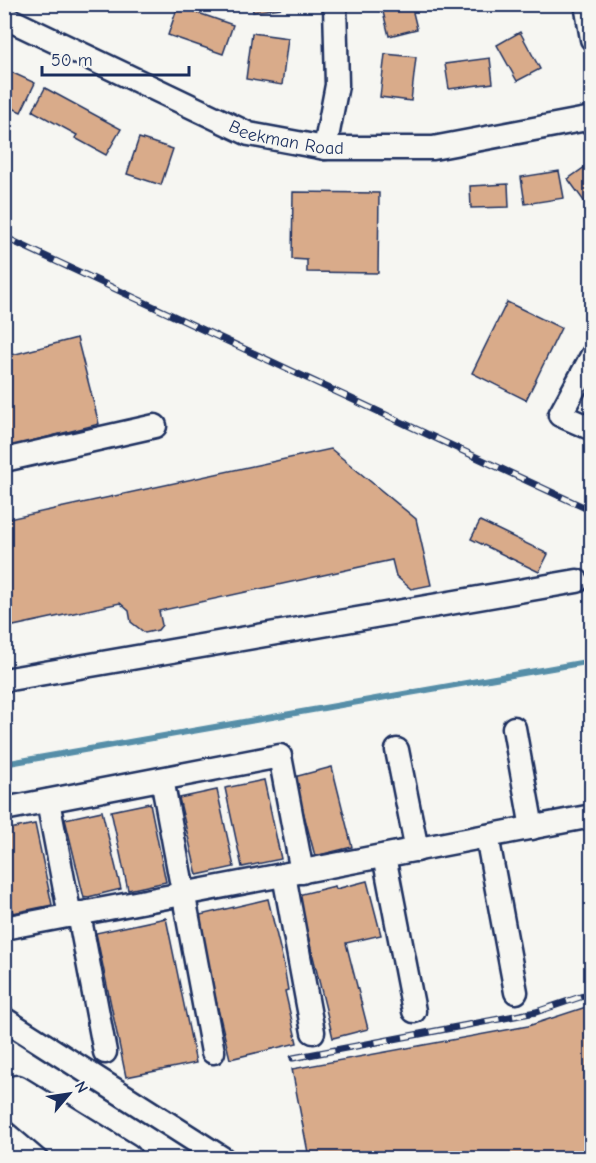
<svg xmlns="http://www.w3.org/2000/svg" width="596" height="1163" viewBox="0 0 596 1163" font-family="'Comic Neue',sans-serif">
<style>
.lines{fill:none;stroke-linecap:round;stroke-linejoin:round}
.stream{stroke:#568ea8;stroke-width:6}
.building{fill:#d9ab8a;stroke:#1b2f5e;stroke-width:1.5}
.minor-casing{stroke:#1b2f5e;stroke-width:27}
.major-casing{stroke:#1b2f5e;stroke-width:33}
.highway-casing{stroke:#1b2f5e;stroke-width:38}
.minor{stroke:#f6f6f2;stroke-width:22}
.major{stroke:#f6f6f2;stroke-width:28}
.highway{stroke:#f6f6f2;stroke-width:33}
.rail-casing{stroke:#1b2f5e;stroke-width:7}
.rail{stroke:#f6f6f2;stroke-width:4.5;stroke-dasharray:14;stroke-linecap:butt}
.labels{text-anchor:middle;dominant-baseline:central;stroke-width:5;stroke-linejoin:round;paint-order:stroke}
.street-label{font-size:18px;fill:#1b2f5e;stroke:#f6f6f2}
</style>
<rect width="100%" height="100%" fill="#f6f6f2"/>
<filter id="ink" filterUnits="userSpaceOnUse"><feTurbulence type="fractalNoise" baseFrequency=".0167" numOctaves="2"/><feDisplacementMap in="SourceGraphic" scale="12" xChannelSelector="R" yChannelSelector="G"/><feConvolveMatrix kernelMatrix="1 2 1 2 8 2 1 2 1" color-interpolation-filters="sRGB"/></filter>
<g filter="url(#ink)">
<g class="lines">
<polyline class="stream" points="4,764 592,661"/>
</g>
<g class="building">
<polygon points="252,4 281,4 281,8 253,12"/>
<polygon points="381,4 411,4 417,29 389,36"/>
<polygon points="178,6 233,25 223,54 168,35"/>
<polygon points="520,32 540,69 517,81 497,45"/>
<polygon points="252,33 288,38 282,85 246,79"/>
<polygon points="385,54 416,57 411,101 380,97"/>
<polygon points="490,58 493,83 449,89 445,64"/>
<polygon points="11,72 35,83 21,112 4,104 4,86"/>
<polygon points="45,88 121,129 106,155 75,138 77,135 33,111"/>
<polygon points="139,138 173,149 161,185 127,174"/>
<polygon points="592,162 592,199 586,204 568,179"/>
<polygon points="559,171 564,198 525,204 521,177"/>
<polygon points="508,184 509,207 471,208 470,186"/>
<polygon points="293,192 379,193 378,273 307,272 307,260 292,259"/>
<polygon points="507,302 561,328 526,400 472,373"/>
<polygon points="77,338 99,424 4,448 4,357"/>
<polygon points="331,449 416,519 431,585 411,589 396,576 392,560 159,611 162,625 158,630 145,633 131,622 129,611 120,603 4,628 4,520"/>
<polygon points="480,521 548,554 539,572 471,539"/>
<polygon points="332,767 352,847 315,856 294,777"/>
<polygon points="264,780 281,859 242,867 225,788"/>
<polygon points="217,790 234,867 197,875 179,798"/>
<polygon points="150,803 166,882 128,890 111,811"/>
<polygon points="102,811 121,889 84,898 65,819"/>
<polygon points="35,824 52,905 13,913 4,874 4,830"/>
<polygon points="367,881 381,935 346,943 368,1029 333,1038 298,895 335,886 336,889"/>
<polygon points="268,899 283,961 288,990 285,991 297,1043 230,1059 196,916"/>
<polygon points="166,918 196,1063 126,1077 96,933"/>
<polygon points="592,1005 592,1158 309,1158 292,1069 528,1026"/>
</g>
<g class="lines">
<g class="minor-casing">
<g id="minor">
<polyline points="586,4 592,39"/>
<path id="s1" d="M 4,17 L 249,134 L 325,148 L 433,148 L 592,118"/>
<polyline points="325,148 337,85 335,4"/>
<polyline points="592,356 560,415 592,429"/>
<polyline points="4,460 155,426"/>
<polyline points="4,680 577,581"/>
<polyline points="514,728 532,828"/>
<polyline points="397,750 417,850"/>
<polyline points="162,779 213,1052"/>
<polyline points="48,801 70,916"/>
<polyline points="4,809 280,756 302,872"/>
<polyline points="487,836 516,992"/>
<polyline points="384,856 414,1011"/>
<polyline points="284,875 313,1032"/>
<polyline points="79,914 105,1052"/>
<polyline points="4,928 592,816"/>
<polyline points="4,1019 222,1158"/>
</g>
</g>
<g class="major-casing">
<polyline id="major" points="17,1090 127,1158"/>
</g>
<g class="highway-casing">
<polyline id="highway" points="4,1093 80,1158"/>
</g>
<use href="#minor" class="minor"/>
<use href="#major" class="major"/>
<use href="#highway" class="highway"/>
<g class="rail-casing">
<g id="rail">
<polyline points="4,237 592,511"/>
<polyline points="293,1058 536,1012 592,993"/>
</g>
</g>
<use href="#rail" class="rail"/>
</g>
</g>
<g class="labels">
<g class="street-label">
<text stroke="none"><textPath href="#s1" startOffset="309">Beekman Road</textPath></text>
</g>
</g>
<rect width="596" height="1163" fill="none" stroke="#f6f6f2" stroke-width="24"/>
<rect x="12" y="12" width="572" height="1139" fill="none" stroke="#1b2f5e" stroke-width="2" filter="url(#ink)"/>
<g transform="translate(69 1094) rotate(61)" stroke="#f6f6f2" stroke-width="4.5" paint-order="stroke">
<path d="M0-4.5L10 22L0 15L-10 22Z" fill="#1b2f5e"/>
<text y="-9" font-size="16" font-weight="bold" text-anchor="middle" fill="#1b2f5e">N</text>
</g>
<path d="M42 66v9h147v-9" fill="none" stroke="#1b2f5e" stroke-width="3"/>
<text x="51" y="66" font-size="18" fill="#1b2f5e" stroke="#f6f6f2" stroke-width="4.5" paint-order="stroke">50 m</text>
</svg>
